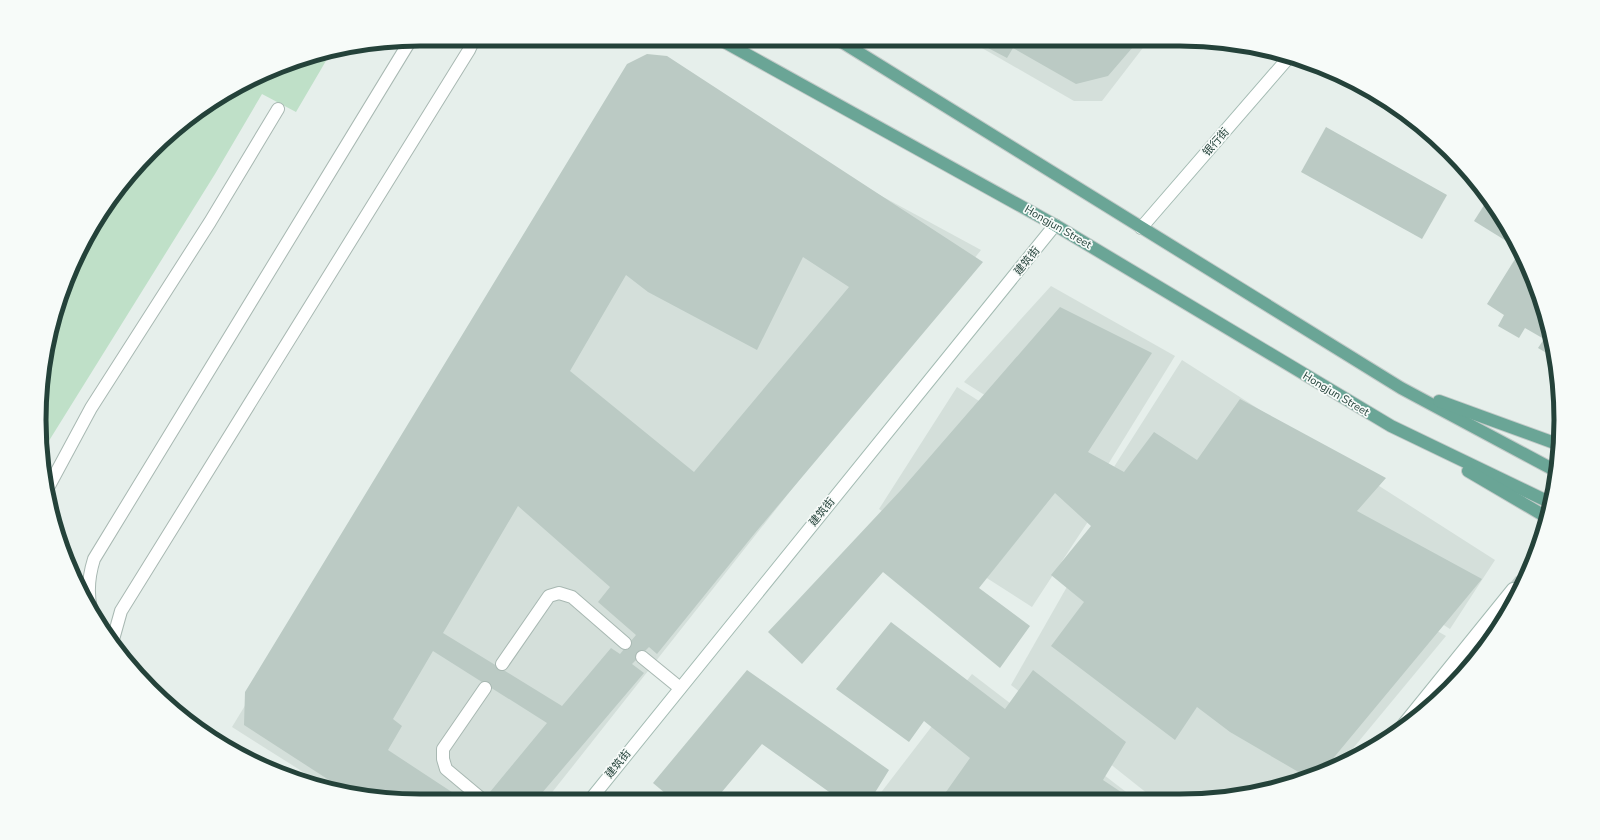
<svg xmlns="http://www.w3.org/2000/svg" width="1600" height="840" viewBox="0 0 1600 840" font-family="'Nunito Sans','Noto Sans SC',sans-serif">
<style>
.built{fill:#d4dfda}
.green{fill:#bfe0c8}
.building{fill:#bbcac4;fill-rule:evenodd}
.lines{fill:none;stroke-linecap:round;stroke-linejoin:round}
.secondary-tunnel{stroke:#bfccc8;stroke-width:12;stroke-dasharray:12 6;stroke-linecap:butt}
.lane-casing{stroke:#a8b8b2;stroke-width:14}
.secondary-casing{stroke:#a4bbb3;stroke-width:14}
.primary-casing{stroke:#c2cac8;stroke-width:14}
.lane{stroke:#fff;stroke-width:12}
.secondary{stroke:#fff;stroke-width:12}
.primary{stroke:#6aa596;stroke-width:12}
.labels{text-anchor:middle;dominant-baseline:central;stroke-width:3.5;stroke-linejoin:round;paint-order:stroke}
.street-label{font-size:11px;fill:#24423a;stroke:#f7fbf9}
.rim{fill:none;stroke:#24423a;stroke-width:5}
</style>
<rect width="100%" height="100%" fill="#e6efeb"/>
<g class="built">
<polygon points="968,40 1149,40 1102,101 1074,101"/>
<polygon points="636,63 981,250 546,800 395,800 330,789 232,727"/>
<polygon points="1051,286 1175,356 1104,471 964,382"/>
<polygon points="1182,360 1495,560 1450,629 1324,549 1089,520 1032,607 879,509 957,387 1105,481"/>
<polygon points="1097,534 1329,569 1446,636 1340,764 1326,772 1230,798 1153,798 1011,685"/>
<polygon points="972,674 1134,798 876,799"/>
</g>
<polygon class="green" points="330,54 296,112 262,94 215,174 42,452 40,445 52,322 103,209 188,118 297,59"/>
<g class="building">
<polygon points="973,40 1139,40 1108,76 1076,84 1013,48 1007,58"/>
<path d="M 647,54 L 667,56 L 983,262 L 755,533 L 657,654 L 649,647 L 632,664 L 644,673 L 536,800 L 498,800 L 499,799 L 490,792 L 547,723 L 433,651 L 393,719 L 402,726 L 388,750 L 464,800 L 395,800 L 349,793 L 244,725 L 245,692 L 627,64 ZM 803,257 L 849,287 L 694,472 L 570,371 L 626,275 L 648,292 L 757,350 ZM 518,506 L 610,587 L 598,602 L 636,635 L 620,654 L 611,648 L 562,706 L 443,633 Z"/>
<polygon points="1326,127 1447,195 1422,239 1301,172"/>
<polygon points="1488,199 1510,230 1517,245 1516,247 1474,221"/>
<polygon points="1520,251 1541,298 1555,358 1538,348 1544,339 1525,328 1519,338 1498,326 1504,315 1487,304"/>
<polygon points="1060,307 1152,353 1088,452 1124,472 1154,432 1197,460 1240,399 1386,478 1357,511 1482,579 1321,773 1307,777 1230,732 1197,707 1175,740 1051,646 1084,602 1051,575 1091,526 1055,493 979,588 1030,626 1000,668 883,572 802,664 768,632 901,490"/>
<polygon points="891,622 1005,709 1033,670 1126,742 1103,780 1130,798 941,799 970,758 924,721 909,742 836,689"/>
<polygon points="747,670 889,770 871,799 839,799 762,744 716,799 672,799 653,783"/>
<polygon points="1242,787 1250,792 1233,797"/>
</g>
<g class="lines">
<polyline class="secondary-tunnel" points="1513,589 1529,570"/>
<g class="lane-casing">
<g id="lane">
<polyline points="49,486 91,408 210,222 278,109"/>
<path d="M 91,609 C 87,592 89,575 94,559 L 410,41"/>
<polyline points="112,643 121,611 469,50 474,39"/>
<polyline points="642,657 680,688"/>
<polyline points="502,664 549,596 559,593 572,597 625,643"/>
<polyline points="483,800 446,769 443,759 443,749 485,688"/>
</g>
</g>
<g class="secondary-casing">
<g id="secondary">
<polyline points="1141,228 1290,56"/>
<polyline points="1399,730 1513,589"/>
<polyline points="590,800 1055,225"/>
</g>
</g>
<g class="primary-casing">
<g id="primary">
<polyline points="719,39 1055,225 1391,426 1551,503"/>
<polyline points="837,39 1401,388 1556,471"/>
<polyline points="1439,401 1560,445"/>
<polyline points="1468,471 1548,518"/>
</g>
</g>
<use href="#lane" class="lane"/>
<use href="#secondary" class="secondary"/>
<use href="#primary" class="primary"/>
</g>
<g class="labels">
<g class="street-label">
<text transform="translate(1216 142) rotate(-49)">银行街</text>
<text transform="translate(1058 227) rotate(30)">Hongjun Street</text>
<text transform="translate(1027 261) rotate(-51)">建筑街</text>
<text transform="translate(1336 394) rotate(31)">Hongjun Street</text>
<text transform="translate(822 512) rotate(-51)">建筑街</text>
<text transform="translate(618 764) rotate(-51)">建筑街</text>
</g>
</g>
<path d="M0 0H1600V840H0ZM420 46H1180A374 374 0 0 1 1554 420V420A374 374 0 0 1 1180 794H420A374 374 0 0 1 46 420V420A374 374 0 0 1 420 46Z" fill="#f7fbf9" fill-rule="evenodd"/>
<path class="rim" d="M420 46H1180A374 374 0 0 1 1554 420V420A374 374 0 0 1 1180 794H420A374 374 0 0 1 46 420V420A374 374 0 0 1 420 46Z"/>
</svg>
